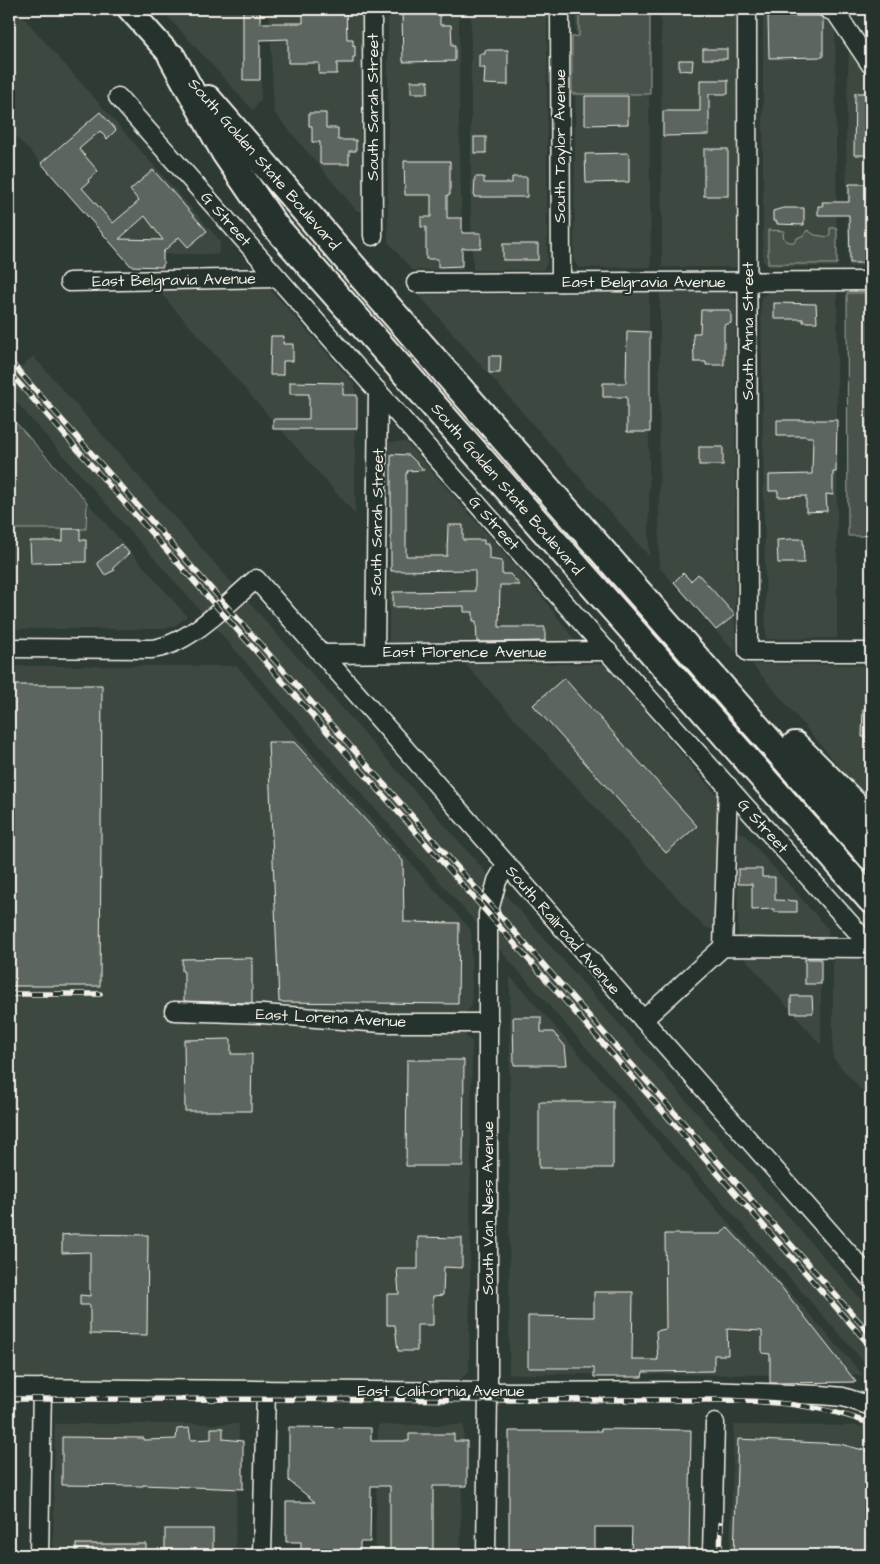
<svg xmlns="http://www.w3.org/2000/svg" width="880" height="1564" viewBox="0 0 880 1564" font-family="'Architects Daughter',sans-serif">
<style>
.built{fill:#3c4841}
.green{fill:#48524c;stroke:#9ea29a}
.building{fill:#5c655e;stroke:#f4f1e8;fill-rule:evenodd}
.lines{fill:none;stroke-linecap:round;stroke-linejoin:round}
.minor-casing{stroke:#f4f1e8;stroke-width:21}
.major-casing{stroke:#f4f1e8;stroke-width:26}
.highway-casing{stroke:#f4f1e8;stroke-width:30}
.minor{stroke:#26332d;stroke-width:18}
.major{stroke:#26332d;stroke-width:22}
.highway{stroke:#26332d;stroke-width:26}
.rail-casing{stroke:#f4f1e8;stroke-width:5.5}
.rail{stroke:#26332d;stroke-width:4;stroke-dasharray:11;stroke-linecap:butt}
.labels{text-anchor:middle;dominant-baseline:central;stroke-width:4.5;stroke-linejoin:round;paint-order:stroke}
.street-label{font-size:16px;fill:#f4f1e8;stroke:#26332d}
</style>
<rect width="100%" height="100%" fill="#2e3b34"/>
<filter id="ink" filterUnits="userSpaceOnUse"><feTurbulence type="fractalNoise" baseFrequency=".02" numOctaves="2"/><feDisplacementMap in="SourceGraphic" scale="10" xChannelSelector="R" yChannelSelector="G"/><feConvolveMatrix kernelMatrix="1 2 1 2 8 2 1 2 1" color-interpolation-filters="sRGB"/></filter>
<g filter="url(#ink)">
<g class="built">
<polygon points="9,9 16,9 221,242 218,254 120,254 41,163 9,129"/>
<polygon points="161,9 261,9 261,99 253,110"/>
<polygon points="269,9 362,9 364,211 357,211 274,112"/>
<polygon points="388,9 459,9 459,119 463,270 412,270 388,242"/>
<polygon points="471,9 547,9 547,264 543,270 473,270 471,221"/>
<polygon points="576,9 648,9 651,267 579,268 574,262"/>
<polygon points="661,9 736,9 736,267 662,267"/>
<polygon points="763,9 808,9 825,13 835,21 837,267 769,267 763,261"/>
<polygon points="849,45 871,77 871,266 848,267 846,136"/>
<polygon points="157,289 270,289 355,385 355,514"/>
<polygon points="837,291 837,638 766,639 761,297 769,292"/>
<polygon points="730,292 736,299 735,652 659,567 660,293"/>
<polygon points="649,293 649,556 419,295"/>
<polygon points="33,356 871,1311 871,1370 9,394 9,378"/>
<polygon points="389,442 406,442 543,598 577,643 389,643"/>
<polygon points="87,502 187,616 175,626 163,629 9,629 9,529 86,529"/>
<polygon points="465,664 605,664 720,799 719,931 704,927"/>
<polygon points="752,664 871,665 871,792 861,792"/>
<polygon points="9,666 237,666 285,724 471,930 472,1006 466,1012 466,1037 472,1041 469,1371 458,1382 9,1379"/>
<polygon points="737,831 745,835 828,929 828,936 823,939 738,939"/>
<polygon points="741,954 821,954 821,1045 793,1013"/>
<polygon points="833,954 855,954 871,974 871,1101 833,1058"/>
<polygon points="510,976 863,1375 509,1374"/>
<polygon points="55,1424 239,1424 235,1555 53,1555"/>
<polygon points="378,1425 464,1425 460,1555 375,1555"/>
<polygon points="734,1425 871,1426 871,1555 730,1555"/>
</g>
<g class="green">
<polygon points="579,9 650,9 650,94 572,94 572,37 579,36"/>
<polygon points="830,228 837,228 837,264 768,264 768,230 785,231 783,234 784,239 789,242 795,242 797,238 804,235 807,230 815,235 828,237 830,234"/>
<polygon points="847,293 871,293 871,536 848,536"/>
<polygon points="9,415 87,502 86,529 9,529"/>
</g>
<g class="building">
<polygon points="243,9 260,9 260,23 303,23 303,9 346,9 347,39 353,39 353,46 355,45 355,57 353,57 353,63 337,63 337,74 319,74 319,63 288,63 288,39 260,40 260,80 243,80"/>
<polygon points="402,11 440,11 440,25 451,25 452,45 455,45 455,61 403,62"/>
<polygon points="768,16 820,16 823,19 823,57 769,58"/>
<rect x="703" y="49" width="24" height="10"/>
<polygon points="485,50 508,50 508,85 484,84 485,68 479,68 479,54 485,54"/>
<polygon points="679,60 693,60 692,71 679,70"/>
<polygon points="700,80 728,80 728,94 709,94 709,135 663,136 663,111 700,111"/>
<rect x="411" y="81" width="17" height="12"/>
<polygon points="855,93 871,93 871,155 854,155"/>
<polygon points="585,96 628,96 628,124 585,125"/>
<path d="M 100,112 L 116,130 L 107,139 L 100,131 L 79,149 L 98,171 L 88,180 L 89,182 L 82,188 L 113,223 L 139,201 L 130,190 L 153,170 L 207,231 L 188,247 L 179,237 L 163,252 L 163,267 L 131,266 L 41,163 ZM 145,216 L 163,240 L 119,239 Z"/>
<polygon points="309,113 326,113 326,128 338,128 338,140 356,140 356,151 349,151 349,164 320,164 320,142 312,142 312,126 309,126"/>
<rect x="474" y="137" width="12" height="16"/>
<rect x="704" y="149" width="24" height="47"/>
<polygon points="629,153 629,182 586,183 585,154"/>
<polygon points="404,161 450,161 450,195 447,195 447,218 462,218 462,233 481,233 481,248 462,248 462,266 438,267 438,259 426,259 426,227 421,227 421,217 431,217 431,195 405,195"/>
<polygon points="475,177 484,177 484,183 512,183 512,177 527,177 527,197 474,197"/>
<polygon points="849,184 871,184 871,263 850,263 849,215 818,215 818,206 823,206 822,202 849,202"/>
<polygon points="783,208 804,208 804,225 777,224 777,221 773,221 773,211"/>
<rect x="503" y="244" width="35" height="16"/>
<polygon points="774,303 816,304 817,322 803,322 803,319 774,319"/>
<polygon points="701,310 729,310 729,312 731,312 731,323 724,325 724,365 706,365 706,362 694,362 693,333 700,333"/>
<polygon points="627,331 650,332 650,432 627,432 627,397 603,397 603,383 626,383"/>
<polygon points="271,336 284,336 283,344 293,344 293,361 283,361 283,375 270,375"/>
<polygon points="489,356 501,356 500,373 489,373"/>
<polygon points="290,382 343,383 343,395 357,395 357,429 273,429 273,419 309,419 309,394 290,394"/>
<polygon points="777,420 837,420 836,472 833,472 833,495 826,494 827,511 806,512 806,496 778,497 778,491 769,491 769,475 812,474 813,437 806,437 806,436 777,436"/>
<rect x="699" y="447" width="24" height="18"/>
<polygon points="391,454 409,455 424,470 407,471 408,473 406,473 406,556 447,556 448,525 463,525 463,540 484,540 484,544 488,544 488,547 489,547 489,559 502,561 502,574 510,574 520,585 500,585 499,627 545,627 545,641 477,642 476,621 473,621 473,612 464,612 464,606 393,607 393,592 475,591 475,572 474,570 391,571"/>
<polygon points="63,529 80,529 80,540 86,540 86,562 31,563 30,541 63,541"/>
<polygon points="792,539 803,539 804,563 778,563 777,540"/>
<polygon points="121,544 129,553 113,568 115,570 105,575 97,563"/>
<polygon points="683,573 691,581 698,574 735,615 716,630 674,582"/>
<polygon points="564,678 697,826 666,853 533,705"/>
<polygon points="9,685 102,685 100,986 9,986"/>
<polygon points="863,709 871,709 871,737 862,737"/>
<polygon points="268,742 294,742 403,861 404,922 459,923 458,1004 279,1002"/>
<polygon points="738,869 762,869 762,877 775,877 775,900 797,901 797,912 774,912 774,909 752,910 752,884 738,884"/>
<polygon points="252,958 252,1003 184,1001 184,972 182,971 182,959"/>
<rect x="805" y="959" width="16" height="25"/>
<polygon points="791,996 812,996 813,1013 791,1013"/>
<polygon points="513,1017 541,1017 541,1032 553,1032 565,1046 567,1065 514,1065"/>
<polygon points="231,1039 231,1054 252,1054 251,1111 185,1111 184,1040"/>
<polygon points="407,1060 464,1060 463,1166 406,1166"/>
<rect x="539" y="1102" width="74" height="66"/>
<polygon points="727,1227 779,1284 856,1382 770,1383 770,1354 762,1353 762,1331 727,1329 728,1355 714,1355 714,1371 643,1372 642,1377 594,1377 594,1368 528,1368 528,1316 594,1317 594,1292 633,1292 632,1360 658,1360 656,1331 666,1329 665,1234 721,1234"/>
<polygon points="73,1234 148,1235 147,1335 90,1334 90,1305 80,1305 80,1295 90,1296 90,1252 62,1253 62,1235"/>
<polygon points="418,1237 462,1238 462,1268 444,1267 443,1295 433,1296 433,1325 417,1325 417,1351 398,1351 395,1325 387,1325 387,1294 399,1294 397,1269 418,1269"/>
<polygon points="289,1427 371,1428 371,1441 409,1441 409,1434 454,1434 454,1441 467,1441 467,1486 433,1486 433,1555 390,1555 390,1486 371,1486 370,1542 360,1542 360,1555 301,1555 301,1542 286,1542 286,1502 315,1502 289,1481"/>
<polygon points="189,1428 191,1440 211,1439 211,1428 223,1428 223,1439 243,1441 243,1489 143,1485 143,1486 62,1485 62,1437 144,1438 144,1440 176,1439 177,1429"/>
<polygon points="601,1429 691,1430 689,1555 631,1555 632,1527 595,1527 595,1555 509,1555 509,1431 601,1431"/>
<polygon points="738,1439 840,1444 871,1452 871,1555 734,1555"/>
<rect x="165" y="1529" width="48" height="26"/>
<rect x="76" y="1544" width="70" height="11"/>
</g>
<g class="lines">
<g class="minor-casing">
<g id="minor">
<polyline points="372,9 373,236"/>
<polyline points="560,9 561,282"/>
<polyline points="747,9 748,652 871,652"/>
<polyline points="827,9 836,13 871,65"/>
<polyline points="118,97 652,702 871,947"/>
<polyline points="69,282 278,278"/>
<polyline points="416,283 871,281"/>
<path d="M 9,648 L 151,649 C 188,646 228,603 256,579 L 871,1279"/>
<polyline points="375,653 378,391"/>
<polyline points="321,654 608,651"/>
<polyline points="723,947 728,786"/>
<polyline points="174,1011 263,1014 382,1023 489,1023"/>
<polyline points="643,1020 723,947 871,948"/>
<polyline points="9,1388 488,1392 705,1391 820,1395 843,1397 871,1406"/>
<polyline points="39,1555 42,1388"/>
<polyline points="262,1555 266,1390"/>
<polyline points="486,1555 488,1392 488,914 497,881 506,865"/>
<polyline points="712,1555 715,1423"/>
</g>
</g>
<g class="major-casing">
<polyline id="major" points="129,9 172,57"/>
</g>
<g class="highway-casing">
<g id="highway">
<polyline points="172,57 225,153 275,226 871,900"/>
<polyline points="208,99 382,300 871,857"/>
<polyline points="795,745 855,805 871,819"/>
</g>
</g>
<use href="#minor" class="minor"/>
<use href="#major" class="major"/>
<use href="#highway" class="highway"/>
<g class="rail-casing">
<g id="rail">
<polyline points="9,360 871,1335"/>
<polyline points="9,372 871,1347"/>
<polyline points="9,994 100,994"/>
<path d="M 9,1399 L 715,1400 C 768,1401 822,1404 871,1424"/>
<polyline points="720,1555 721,1524"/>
</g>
</g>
<use href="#rail" class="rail"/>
</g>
</g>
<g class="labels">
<g class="street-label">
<text transform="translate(373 107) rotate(-90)">South Sarah Street</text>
<text transform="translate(560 146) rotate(-90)">South Taylor Avenue</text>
<text transform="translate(264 164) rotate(49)">South Golden State Boulevard</text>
<text transform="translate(226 219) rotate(48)">G Street</text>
<text transform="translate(174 280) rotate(-1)">East Belgravia Avenue</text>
<text x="644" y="282">East Belgravia Avenue</text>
<text transform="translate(748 331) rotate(-90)">South Anna Street</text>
<text transform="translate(507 489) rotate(49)">South Golden State Boulevard</text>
<text transform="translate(377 522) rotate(-89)">South Sarah Street</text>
<text transform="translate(494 523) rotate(48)">G Street</text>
<text x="465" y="652">East Florence Avenue</text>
<text transform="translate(763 826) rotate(48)">G Street</text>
<text transform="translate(563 930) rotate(49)">South Railroad Avenue</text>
<text transform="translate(331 1018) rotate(3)">East Lorena Avenue</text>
<text transform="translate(488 1208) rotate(-90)">South Van Ness Avenue</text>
<text x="441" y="1391">East California Avenue</text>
</g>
</g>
<rect width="880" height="1564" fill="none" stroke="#26332d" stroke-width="30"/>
<rect x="15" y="15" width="850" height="1534" fill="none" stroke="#f4f1e8" stroke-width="2" filter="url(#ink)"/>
</svg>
